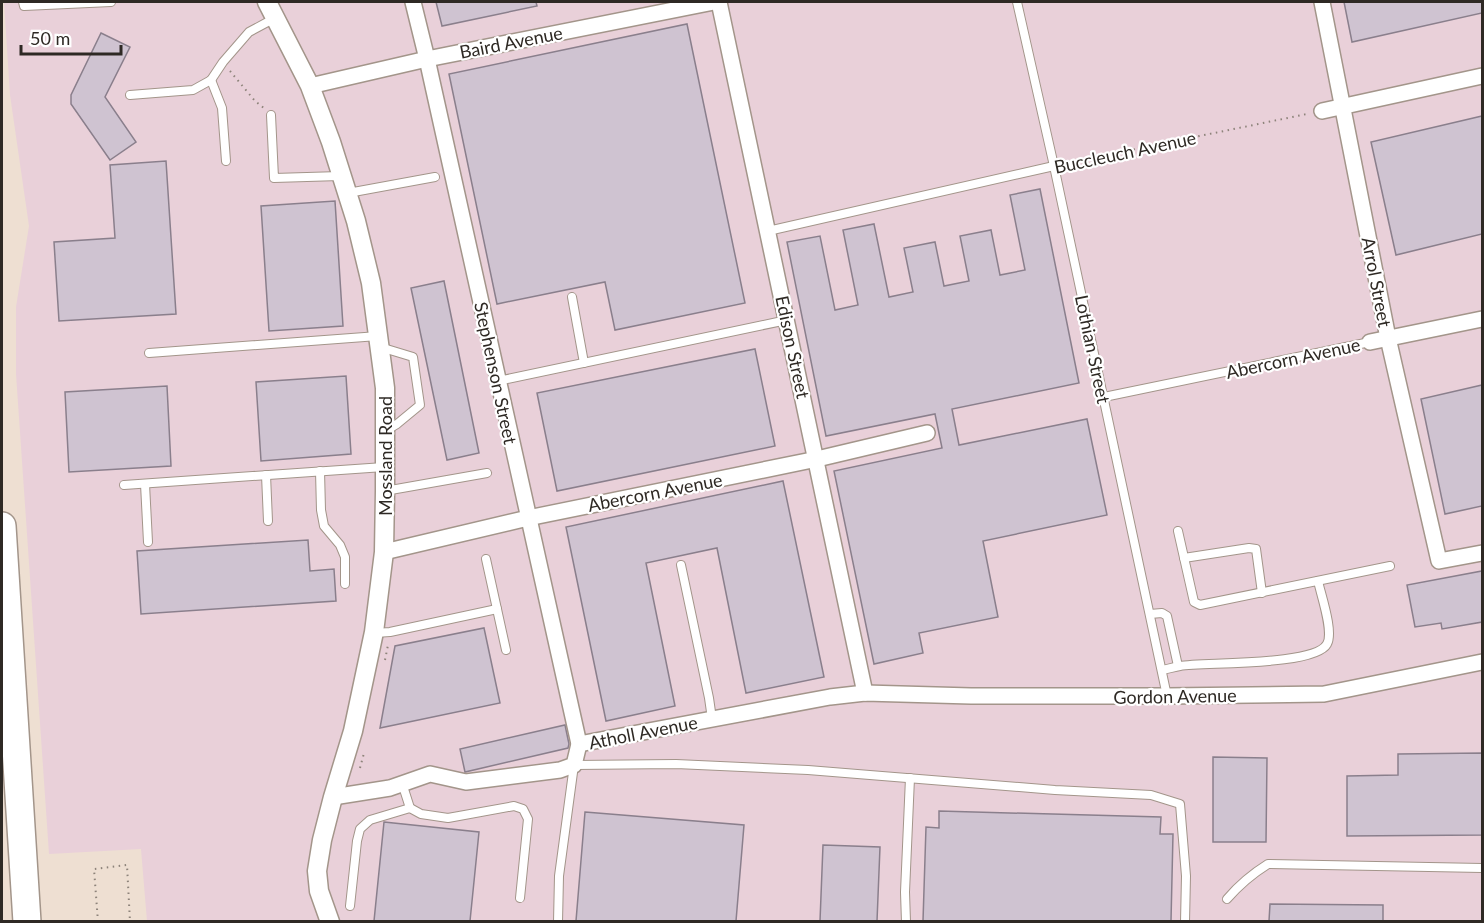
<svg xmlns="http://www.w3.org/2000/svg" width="1484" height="923" viewBox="0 0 1484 923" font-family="Lato,sans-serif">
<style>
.industrial{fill:#e9d0d9}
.building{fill:#cfc3d1;stroke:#8a7f8c;stroke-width:1.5}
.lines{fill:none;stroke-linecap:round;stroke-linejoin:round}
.service-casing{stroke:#a3958a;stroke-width:10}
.minor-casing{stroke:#a3958a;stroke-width:18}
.tertiary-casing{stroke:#a3958a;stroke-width:21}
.motorway-casing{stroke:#a3958a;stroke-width:30}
.path{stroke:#8d837a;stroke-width:2;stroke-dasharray:1.5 4.5;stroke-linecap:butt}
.service{stroke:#fff;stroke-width:8}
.minor{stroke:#fff;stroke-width:15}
.tertiary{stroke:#fff;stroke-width:18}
.motorway{stroke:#fff;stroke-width:27}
.labels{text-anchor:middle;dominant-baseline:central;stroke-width:4.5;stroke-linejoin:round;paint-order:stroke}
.street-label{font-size:18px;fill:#2e2924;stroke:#fff}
</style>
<rect width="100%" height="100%" fill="#eedfd2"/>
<polygon class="industrial" points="4,2 1482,2 1482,921 147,921 141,849 49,854 16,374 16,307 29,226 10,95"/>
<g class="building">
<polygon points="436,2 536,2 537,6 442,26"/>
<polygon points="1344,2 1482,2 1482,13 1352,42"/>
<polygon points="687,24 745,303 615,330 605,282 497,304 449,74"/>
<polygon points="101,33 130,47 105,97 136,142 110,160 71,104 71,95"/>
<polygon points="1482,116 1482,234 1396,255 1371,142"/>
<polygon points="166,161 176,314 59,321 54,242 115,238 110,165"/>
<polygon points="1040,189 1079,383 952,409 959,445 1087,419 1107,515 983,541 998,617 919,633 923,653 874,664 834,471 942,448 935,414 826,436 787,242 820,236 835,310 858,305 843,230 874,224 889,297 913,292 904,248 935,242 944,286 969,281 960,236 991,230 1000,275 1025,270 1010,195"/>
<polygon points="335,201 343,326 269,331 261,206"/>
<polygon points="444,281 479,453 447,460 411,288"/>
<polygon points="755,349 775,446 557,491 537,393"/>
<polygon points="346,376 351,454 261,461 256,382"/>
<polygon points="1482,385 1482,506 1445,514 1421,399"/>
<polygon points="167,386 171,466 69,472 65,392"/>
<polygon points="783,481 824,677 746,693 717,548 646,563 675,706 606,721 566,527"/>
<polygon points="308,540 310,571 334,569 336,601 141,614 137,551"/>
<polygon points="1482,571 1482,622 1442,629 1441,623 1415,627 1407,585"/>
<polygon points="484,628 500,703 380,728 395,646"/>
<polygon points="565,725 569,744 568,748 465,772 460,749"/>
<polygon points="1482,753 1482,835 1347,836 1347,776 1398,775 1398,754"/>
<polygon points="1213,757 1267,758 1266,842 1213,842"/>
<polygon points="939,811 1161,817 1160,834 1173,834 1171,921 923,921 926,827 939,828"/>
<polygon points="585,812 744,825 736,921 576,921"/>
<polygon points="384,822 479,832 470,921 374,921"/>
<polygon points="823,845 880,847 877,921 820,921"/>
<polygon points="1270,904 1383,905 1383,921 1269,921"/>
</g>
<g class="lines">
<g class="service-casing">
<g id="service">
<polyline points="23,2 24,6 111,2"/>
<polyline points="1017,2 1054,166 1167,696"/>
<polyline points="211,80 222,108 226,161"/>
<polyline points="130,95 193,90 211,80 223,62 249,32 275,18"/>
<polyline points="271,115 274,178 340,176"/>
<polyline points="348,193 435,177"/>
<polyline points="768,231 1054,166"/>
<polyline points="572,297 584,363"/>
<polyline points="380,347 413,357 420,405 397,424 387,430"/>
<polyline points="149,353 378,336"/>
<polyline points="498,381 787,320"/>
<polyline points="1104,397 1370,342"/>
<polyline points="320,471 321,510 324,526 340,545 345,557 345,584"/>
<polyline points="266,475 268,521"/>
<polyline points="145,484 148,542"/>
<polyline points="124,485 384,467"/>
<polyline points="385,491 487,473"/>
<polyline points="1178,531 1194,602 1200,605 1390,566"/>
<polyline points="1184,558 1249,548 1256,549 1262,593"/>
<polyline points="486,559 506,650"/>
<polyline points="681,565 709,698 712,719"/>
<polyline points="1150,614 1162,613 1167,616 1178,666"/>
<polyline points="375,633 390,632 497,609"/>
<path d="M 1162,670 C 1168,669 1174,667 1180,666 C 1206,662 1315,666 1327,644 C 1334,632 1321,595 1318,581"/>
<polyline points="402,783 410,808"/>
<path d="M 1227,899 C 1239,885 1252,874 1268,864 L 1482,868"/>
<polyline points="350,906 357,841 360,829 370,820 410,808 421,814 448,818 514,806 523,809 528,819 520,898"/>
<polyline points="558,922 559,876 574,765 676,764 808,770 1055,790 1151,795 1180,804 1186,876 1185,922"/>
<polyline points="906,922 905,892 910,778"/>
</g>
</g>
<g class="minor-casing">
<g id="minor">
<polyline points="719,2 865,693"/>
<polyline points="1322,2 1388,338 1439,561 1482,553"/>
<polyline points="310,86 427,59 714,2"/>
<polyline points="1322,111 1482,76"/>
<polyline points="1370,342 1482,319"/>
<polyline points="384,552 528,518 817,459 927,433"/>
<polyline points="579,744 830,697 865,693 971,696 1167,696 1324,694 1482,662"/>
<polyline points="333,797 390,788 430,774 466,782 560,770 574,765 579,744 427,59 413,2"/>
</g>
</g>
<g class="tertiary-casing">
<polyline id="tertiary" points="267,2 310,86 331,142 356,221 371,283 385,388 385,491 384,552 374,632 353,731 333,797 322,840 317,871 319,891 330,922"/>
</g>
<g class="motorway-casing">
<polyline id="motorway" points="2,526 27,922"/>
</g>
<g class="path">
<polyline points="230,71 255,101 265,109"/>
<polyline points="1063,164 1307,114"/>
<polyline points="385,660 388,645"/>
<polyline points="360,768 364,753"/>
<polyline points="98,922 94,869 127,865 130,922"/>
</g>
<use href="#service" class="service"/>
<use href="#minor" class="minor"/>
<use href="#tertiary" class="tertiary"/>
<use href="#motorway" class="motorway"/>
</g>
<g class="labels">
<g class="street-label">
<text transform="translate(511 42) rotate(-11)">Baird Avenue</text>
<text transform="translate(1125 152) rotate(-12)">Buccleuch Avenue</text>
<text transform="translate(1377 282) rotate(79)">Arrol Street</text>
<text transform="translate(793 347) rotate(78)">Edison Street</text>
<text transform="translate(1093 349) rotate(78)">Lothian Street</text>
<text transform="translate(1293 358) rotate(-12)">Abercorn Avenue</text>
<text transform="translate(496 373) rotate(78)">Stephenson Street</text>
<text transform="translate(385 456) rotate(-90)">Mossland Road</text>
<text transform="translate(655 492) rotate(-11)">Abercorn Avenue</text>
<text transform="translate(1175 696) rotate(-1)">Gordon Avenue</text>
<text transform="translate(643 732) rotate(-11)">Atholl Avenue</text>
</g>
</g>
<rect width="1484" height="923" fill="none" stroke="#2e2924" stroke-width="6"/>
<path d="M21 45v9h100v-9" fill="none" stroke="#2e2924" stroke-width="3"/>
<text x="30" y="45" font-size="18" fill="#2e2924" stroke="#ffffff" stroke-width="4.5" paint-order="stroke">50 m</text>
</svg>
